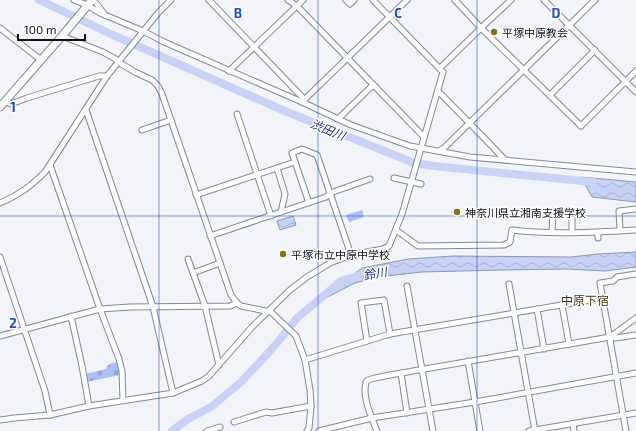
<svg xmlns="http://www.w3.org/2000/svg" width="636" height="431" viewBox="0 0 636 431" font-family="'Exo 2','Noto Sans JP',sans-serif">
<style>
.green{fill:#aabef7}
.cemetery{fill:url(#cemetery-stones)}
.water{fill:url(#water-waves);stroke:#8e99b5}
.lines{fill:none;stroke-linecap:round;stroke-linejoin:round}
.stream{stroke:#8e99b5;stroke-width:1.5}
.river{stroke:#c6d3f7;stroke-width:8}
.minor-casing{stroke:#7e88a4;stroke-width:7}
.major-casing{stroke:#7e88a4;stroke-width:9}
.minor{stroke:#fff;stroke-width:5}
.major{stroke:#fff;stroke-width:7}
.grid{fill:none;stroke:#1d4ed8;stroke-width:1;stroke-opacity:0.55}
.poi-dot{fill:#867214;stroke:#fff;stroke-width:1.5}
.labels{text-anchor:middle;dominant-baseline:central;stroke-width:3;stroke-linejoin:round;paint-order:stroke}
.poi-label{font-size:11px;fill:#0d111b;stroke:#fff;text-anchor:start}
.water-label{font-size:12px;font-style:italic;fill:#1f2e8e;stroke:#fff}
.neighbourhood-label{font-size:12px;fill:#473d14;stroke:#fff}
.grid-label{font-size:13px;text-anchor:middle;font-weight:bold;fill:#1d4ed8;stroke:#fff;stroke-width:3;stroke-linejoin:round;paint-order:stroke}
</style>
<defs>
<pattern id="cemetery-stones" width="16" height="16" patternUnits="userSpaceOnUse"><rect width="16" height="16" fill="#aabef7"/><path d="M2 7V4a2 2 0 0 1 4 0v3zM10 15v-3a2 2 0 0 1 4 0v3z" fill="#91a2d3"/></pattern>
<pattern id="water-waves" width="16" height="10" patternUnits="userSpaceOnUse"><rect width="16" height="10" fill="#c6d3f7"/><path d="M0 5q4-4 8 0t8 0" fill="none" stroke="#a9b4d3"/></pattern>
</defs>
<rect width="100%" height="100%" fill="#f2f4fa"/>
<polygon class="green" points="362,210 364,217 349,222 346,215"/>
<polygon class="cemetery" points="118,362 120,375 86,382 85,374 106,369 107,366 112,363"/>
<g class="water">
<polygon points="581,177 636,182 636,202 592,197"/>
<polygon points="293,216 296,225 280,230 277,221"/>
<polygon points="636,252 636,267 605,271 567,269 502,270 421,272 378,277 355,283 316,303 362,268 408,259 453,256 571,257 598,254"/>
</g>
<g class="lines">
<polyline class="stream" points="175,431 178,426"/>
<g class="river">
<polyline points="39,0 113,35 287,112 414,163 434,166 593,182"/>
<polyline points="172,431 188,419 211,407 241,382 272,349 297,318 341,281 357,276"/>
</g>
<g class="minor-casing">
<g id="minor">
<polyline points="74,0 87,5 100,13 143,31 164,42 302,102 351,125 410,146 470,157 636,172"/>
<polyline points="209,0 305,100"/>
<polyline points="288,0 297,6 424,137"/>
<polyline points="346,0 350,4 354,0"/>
<polyline points="455,0 481,28 511,0"/>
<polyline points="544,0 636,92"/>
<polyline points="96,3 105,15"/>
<polyline points="0,28 41,60"/>
<polyline points="62,36 103,52 119,61"/>
<polyline points="118,62 135,72 152,80 158,86 162,94 231,295 237,303 241,306 271,312 296,336 305,360 310,390 311,406 309,428 307,431"/>
<polyline points="440,68 481,28 581,126 636,71"/>
<polyline points="229,71 303,0"/>
<polyline points="438,91 489,143 505,160"/>
<polyline points="550,95 595,50"/>
<polyline points="5,101 11,104 27,98 99,76 107,76"/>
<polyline points="302,102 407,0"/>
<polyline points="86,110 148,292 153,307 173,393"/>
<polyline points="237,114 271,216"/>
<polyline points="338,119 373,85"/>
<polyline points="142,130 171,120"/>
<polyline points="439,151 444,148 595,0"/>
<polyline points="50,165 100,309 119,359 122,371 123,400"/>
<polyline points="394,178 421,184"/>
<polyline points="196,195 295,162"/>
<path d="M 0,203 C 19,195 31,186 45,172 L 107,76 L 158,13 L 171,0"/>
<polyline points="309,203 292,153 302,149 317,155 351,255"/>
<polyline points="281,212 326,197 333,192 370,179"/>
<path d="M 396,230 L 418,246 L 504,245 L 510,242 L 512,230 C 553,235 595,232 636,230"/>
<polyline points="620,230 619,211 636,209"/>
<polyline points="552,232 553,213 572,215 572,232"/>
<polyline points="598,232 598,238"/>
<polyline points="210,236 281,212 285,194 277,168"/>
<polyline points="0,257 45,391 50,415"/>
<polyline points="188,259 205,306 219,365"/>
<polyline points="193,273 220,263"/>
<polyline points="509,284 535,431"/>
<polyline points="407,286 433,431"/>
<polyline points="562,305 569,344"/>
<polyline points="537,309 544,349"/>
<polyline points="71,316 82,366 89,406"/>
<polyline points="0,336 100,309 130,307 230,306 237,303"/>
<polyline points="610,337 636,318"/>
<polyline points="367,341 361,303 384,300 390,334"/>
<polyline points="305,360 390,334 603,298"/>
<polyline points="468,361 480,431"/>
<polyline points="401,373 407,413"/>
<polyline points="0,420 14,418 50,415 89,406 173,393 202,381 209,376 252,327 290,290 307,277 330,263 351,255 383,249 389,246 402,214 443,72 373,0"/>
<polyline points="234,422 266,412 272,413 311,406"/>
<polyline points="573,424 574,431"/>
<polyline points="207,431 220,427"/>
<polyline points="319,431 372,418 475,402 636,373"/>
<path d="M 377,431 C 371,416 362,398 366,382 L 368,380 L 375,378 L 390,375 L 610,337 L 615,338 L 636,335"/>
<polyline points="529,431 636,413"/>
<polyline points="626,431 600,283 613,281 617,277 636,274"/>
</g>
</g>
<g class="major-casing">
<polyline id="major" points="0,107 62,36 92,0"/>
</g>
<use href="#minor" class="minor"/>
<use href="#major" class="major"/>
</g>
<path class="grid" d="M 159,0 L 159,431M 318,0 L 318,431M 477,0 L 477,431M 0,216 L 636,216"/>
<g class="poi-dot">
<circle cx="494" cy="32" r="4"/>
<circle cx="457" cy="212" r="4"/>
<circle cx="283" cy="254" r="4"/>
</g>
<g class="labels">
<g class="poi-label">
<text x="502" y="32">平塚中原教会</text>
<text x="465" y="212">神奈川県立湘南支援学校</text>
<text x="291" y="254">平塚市立中原中学校</text>
</g>
<g class="water-label">
<text transform="translate(328 129) rotate(22)">渋田川</text>
<text transform="translate(375 273) rotate(-10)">鈴川</text>
</g>
<g class="neighbourhood-label">
<text x="585" y="300">中原下宿</text>
</g>
</g>
<g class="grid-label">
<text x="238" y="18">B</text>
<text x="398" y="18">C</text>
<text x="556" y="18">D</text>
<text x="13" y="112">1</text>
<text x="13" y="328">2</text>
</g>
<path d="M18 34v6h67v-6" fill="none" stroke="#0d111b" stroke-width="2"/>
<text x="24" y="34" font-size="12" fill="#0d111b" stroke="#ffffff" stroke-width="3" paint-order="stroke">100 m</text>
</svg>
